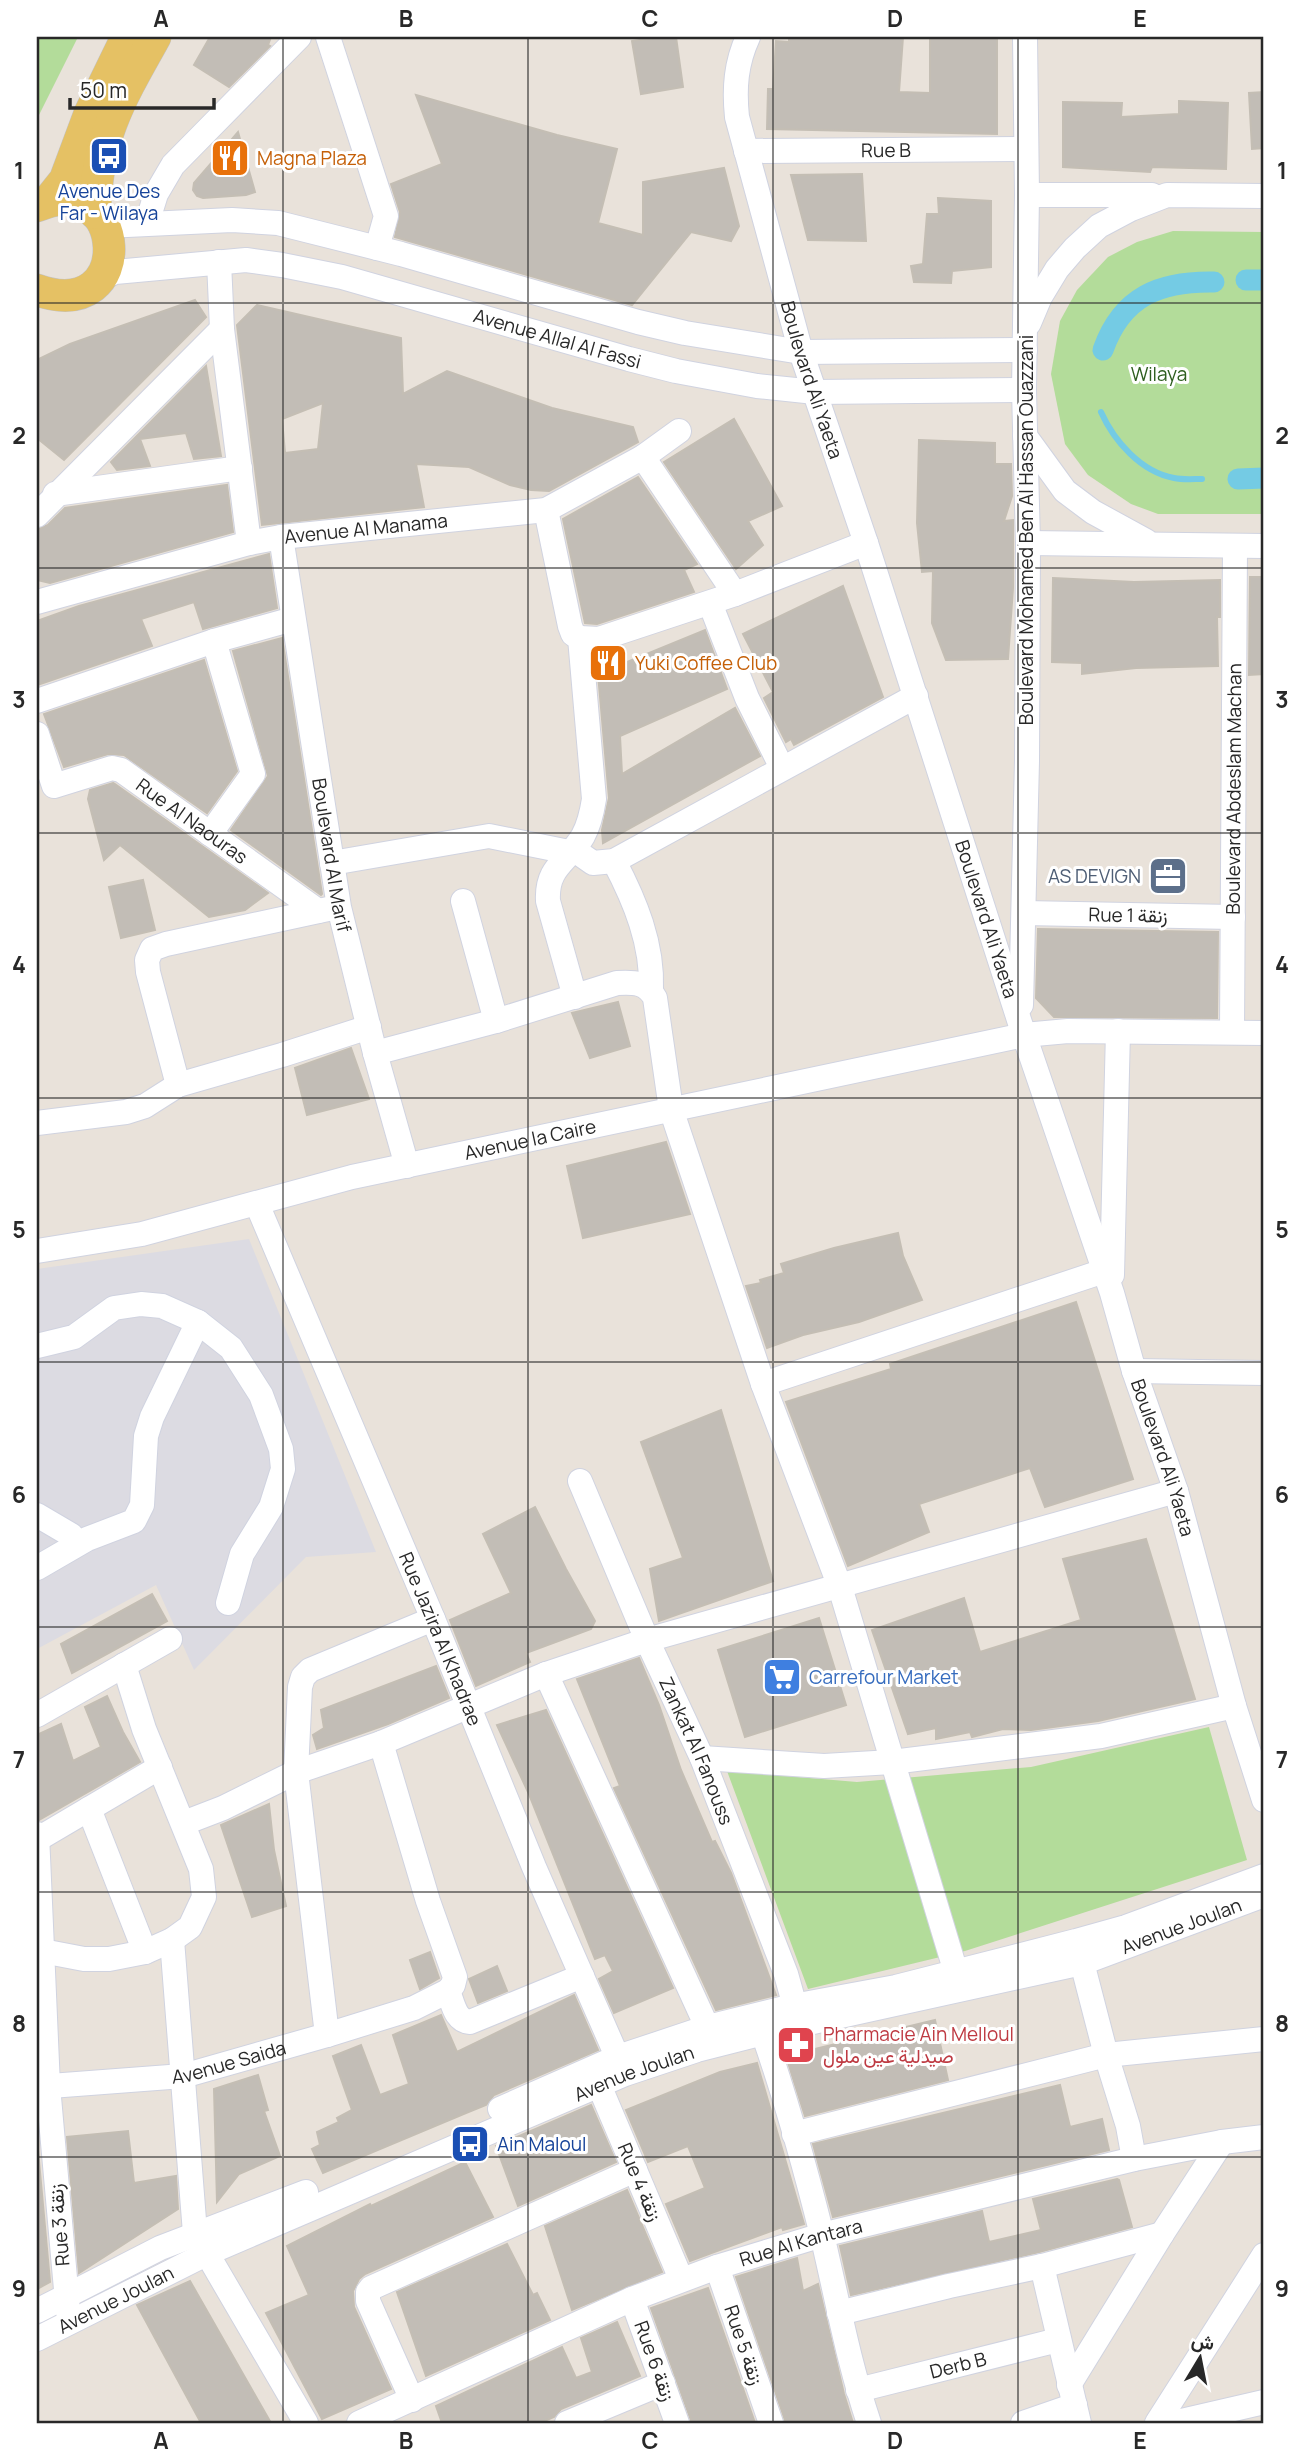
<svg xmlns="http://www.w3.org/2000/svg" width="1301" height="2460" viewBox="0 0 1301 2460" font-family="Manrope,Vazirmatn,sans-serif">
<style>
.industrial{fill:#dcdbe2}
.green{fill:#b3dc9a}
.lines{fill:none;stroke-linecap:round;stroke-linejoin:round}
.stream{stroke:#74cbe4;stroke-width:6}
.canal{stroke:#74cbe4;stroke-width:21}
.building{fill:#c2bdb6;stroke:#c4beb4;stroke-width:2;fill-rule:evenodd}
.minor-casing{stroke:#d0d3e0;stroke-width:26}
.major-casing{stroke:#c3c3c3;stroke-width:33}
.minor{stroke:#fff;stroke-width:24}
.major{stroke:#e5c164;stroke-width:32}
.grid{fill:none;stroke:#282828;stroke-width:2;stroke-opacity:0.55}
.labels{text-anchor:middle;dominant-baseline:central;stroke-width:6;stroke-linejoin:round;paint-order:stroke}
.street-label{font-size:19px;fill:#282828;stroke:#fff}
.food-label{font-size:19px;fill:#c56008;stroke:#fff;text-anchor:start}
.transit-label{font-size:19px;fill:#164399;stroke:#fff}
.park-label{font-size:19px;fill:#2e5e1f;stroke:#fff}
.service-label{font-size:19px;fill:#4e5e75;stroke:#fff;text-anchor:end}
.shop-label{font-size:19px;fill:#366cbe;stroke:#fff;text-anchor:start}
.health-label{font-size:19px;fill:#be3a42;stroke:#fff;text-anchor:start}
.neatline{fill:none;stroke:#282828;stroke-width:2.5}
.grid-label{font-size:23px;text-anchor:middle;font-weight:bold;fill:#282828}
</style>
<rect width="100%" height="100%" fill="#e9e2da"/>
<polygon class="industrial" points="249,1239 376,1552 306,1557 194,1670 156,1585 37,1649 37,1269"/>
<g class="green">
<polygon points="37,37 78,37 37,119"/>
<polygon points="1173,231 1264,232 1264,514 1158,514 1131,504 1088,475 1065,444 1051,374 1060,321 1077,290 1108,257 1137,242"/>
<polygon points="1209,1727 1247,1860 965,1951 808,1989 727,1771 857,1782 1031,1767"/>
</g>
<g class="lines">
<path class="stream" d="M 1101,412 C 1114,441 1141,472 1174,478 C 1183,480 1193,479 1202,479"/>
<g class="canal">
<polyline points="1246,280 1264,280"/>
<path d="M 1103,350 C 1122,296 1160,281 1214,282"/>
<polyline points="1238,479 1264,478"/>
</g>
</g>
<g class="building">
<polygon points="210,37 271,37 268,45 270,46 229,87 194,65"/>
<polygon points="661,37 676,37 683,87 641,94 632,41"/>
<polygon points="789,37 903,37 899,92 930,93 930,37 997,37 997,134 767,129 768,89 773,89 776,41 789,42"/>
<polygon points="1264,92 1264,148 1252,149 1249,93"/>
<polygon points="416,95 557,135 617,149 598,223 643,235 643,182 724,168 739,226 731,241 691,232 632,305 395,237 400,212 391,184 442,164"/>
<polygon points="1179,101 1228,103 1226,169 1152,167 1150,172 1063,167 1063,102 1122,103 1121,117 1179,114"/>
<polygon points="238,132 255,192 246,195 203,198 197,196 193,190 194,183"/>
<polygon points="862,174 866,241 808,240 791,175"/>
<polygon points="938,198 991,201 991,267 952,271 951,283 914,282 911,266 923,264 927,214 939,214"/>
<polygon points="195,300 206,317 64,460 37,438 37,360 70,344"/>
<path d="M 257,305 L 401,338 L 403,394 L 447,371 L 552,408 L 633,427 L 638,442 L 549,491 L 531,490 L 510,485 L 469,467 L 416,464 L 424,507 L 262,525 L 237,325 ZM 323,403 L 318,449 L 285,453 L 282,419 Z"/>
<polygon points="206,366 221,456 194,459 186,433 140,439 150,466 117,470 111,462"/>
<polygon points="734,419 782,506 748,521 763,545 736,569 664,462"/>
<polygon points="919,440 995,443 995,464 1011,464 1012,496 1004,521 1013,520 1013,588 1008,659 946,660 932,623 933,571 922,572 917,523"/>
<polygon points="638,477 697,564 684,570 694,592 597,624 585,623 563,519"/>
<polygon points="227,485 233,532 50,583 37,580 37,530 48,525 65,508"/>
<polygon points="269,554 277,608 203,629 194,602 141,619 152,646 37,685 37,621 79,606"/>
<polygon points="1250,577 1264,577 1264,674 1249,675"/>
<polygon points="1053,578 1134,582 1220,580 1220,617 1217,617 1218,666 1136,668 1082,674 1082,663 1052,662"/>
<polygon points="843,586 883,697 794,745 791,739 786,742 764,698 773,692 743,634"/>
<polygon points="705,630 727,689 620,736 622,774 735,708 760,756 603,843 602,830 609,798 598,674"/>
<polygon points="282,638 322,894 321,895 231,830 268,776 233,651"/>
<polygon points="204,660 237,771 207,813 124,755 108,754 64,767 44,714"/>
<polygon points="113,783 115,784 268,893 245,910 209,917 120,845 104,860 88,799 90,790"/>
<polygon points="143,880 155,930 121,938 109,887"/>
<polygon points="1038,929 1218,932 1217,1018 1054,1017 1036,998"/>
<polygon points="618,1002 630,1046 590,1058 572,1013"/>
<polygon points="351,1048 369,1099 307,1115 295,1068"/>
<polygon points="666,1142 690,1214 583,1238 567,1166"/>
<polygon points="898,1233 903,1256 922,1300 859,1322 803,1335 767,1348 746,1286 761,1283 760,1280 784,1273 781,1264 834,1248"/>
<polygon points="1076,1302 1133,1479 1045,1507 1030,1468 919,1504 929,1532 848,1566 786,1402 891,1369 890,1364"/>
<polygon points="721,1410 773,1581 659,1621 650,1569 683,1558 641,1442"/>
<polygon points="535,1507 566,1569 595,1621 591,1629 526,1653 530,1662 476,1686 450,1620 511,1593 483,1534"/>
<polygon points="1146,1539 1195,1699 1098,1721 1031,1730 1003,1729 972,1737 970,1732 936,1739 936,1728 908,1734 872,1630 964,1598 980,1652 1081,1620 1063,1559"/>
<polygon points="152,1594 167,1621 72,1673 61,1644"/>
<polygon points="819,1618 846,1705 745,1737 718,1650"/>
<polygon points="639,1658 659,1705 681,1770 712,1842 715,1841 731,1873 776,1995 716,2010 614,1788 620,1786 577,1679"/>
<polygon points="436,1666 449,1698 388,1724 317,1749 313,1735 324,1728 321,1710"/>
<polygon points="107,1696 123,1732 140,1762 39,1820 37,1811 37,1735 61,1724 73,1761 101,1747 85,1707"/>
<polygon points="546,1710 673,1988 614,2013 599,1979 613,1971 605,1955 595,1959 528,1792 497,1725"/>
<polygon points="269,1804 274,1850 286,1906 252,1917 221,1825"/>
<polygon points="430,1952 439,1978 420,1989 410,1960"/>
<polygon points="497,1966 507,1991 478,2003 469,1979"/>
<polygon points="574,1995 598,2050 494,2095 486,2105 466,2113 323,2173 312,2149 320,2145 317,2132 339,2122 337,2118 352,2110 333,2056 361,2045 380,2095 409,2084 393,2035 441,2015 457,2052"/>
<polygon points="935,2020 948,2080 805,2116 786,2056"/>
<polygon points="757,2063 804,2224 783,2230 782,2227 690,2261 666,2204 705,2188 688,2146 648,2162 626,2110 720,2072"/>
<polygon points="258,2075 268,2110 264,2111 280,2156 239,2174 217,2202 214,2089"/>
<polygon points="1060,2085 1070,2127 1102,2119 1109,2150 833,2217 813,2144"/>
<polygon points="591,2105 616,2162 518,2206 496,2146"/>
<polygon points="128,2131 134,2183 176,2176 178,2209 79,2273 67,2137"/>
<polygon points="37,2139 50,2282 37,2289"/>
<polygon points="465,2162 493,2217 365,2274 359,2279 353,2291 354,2307 391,2389 322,2419 266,2313 309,2295 287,2246 370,2204 371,2206"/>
<polygon points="1117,2179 1119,2180 1132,2227 1039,2252 851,2295 840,2246 982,2211 989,2242 1041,2230 1033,2199"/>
<polygon points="627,2190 662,2272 572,2310 545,2226"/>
<polygon points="507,2244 533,2295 537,2293 550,2320 426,2376 397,2292"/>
<polygon points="797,2258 803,2291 818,2284 844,2394 853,2423 786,2423 736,2277"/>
<polygon points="190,2281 271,2423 201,2423 137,2305"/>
<polygon points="708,2288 755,2423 692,2423 651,2308"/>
<polygon points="617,2322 640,2376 561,2409 554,2417 540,2423 442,2423 436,2406 562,2347 576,2378 592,2372 581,2338"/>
</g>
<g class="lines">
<g class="minor-casing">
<g id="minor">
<polyline points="328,37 386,216 377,248"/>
<path id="s1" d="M 748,37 C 736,63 734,88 737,117 L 801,352 L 866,543 L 1020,1023 L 1112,1293 L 1134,1371 L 1176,1491 L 1234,1706 L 1264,1800"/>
<path id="s2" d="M 746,151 L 1025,149"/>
<polyline points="1027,195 1152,195"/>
<polyline points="147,223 156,194 173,165 299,37"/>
<polyline points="106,226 232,220 278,223 401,254 638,322 685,333 801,352 1025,350"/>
<polyline points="219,262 222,329 249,543"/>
<path id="s3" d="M 98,280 L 115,272 L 246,260 L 282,265 L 342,277 L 629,359 L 676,371 L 757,386 L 815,392 L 1024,390"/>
<polyline points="1029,323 1040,297 1057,269 1075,248 1099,226 1131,209 1167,195 1264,196"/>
<polyline points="1025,436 1065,491 1093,512 1146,541"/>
<polyline points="643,457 735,594"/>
<polyline points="55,494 240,468"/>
<polyline points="546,510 570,626 573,634 580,638 599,639 735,594 866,543"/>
<polyline points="37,515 222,329"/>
<path id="s4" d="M 281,537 L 339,907 L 375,1053 L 407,1166"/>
<polyline points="1028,543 1264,546"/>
<path id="s5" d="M 37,602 L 249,543 L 281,537 L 546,510 L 643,457 L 679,431"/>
<polyline points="710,603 747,698 782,768"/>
<polyline points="37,701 214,641 293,619"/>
<path id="s6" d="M 37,734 L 54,786 L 112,768 L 121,770 L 318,911"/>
<polyline points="210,834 253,774 214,641"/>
<polyline points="573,849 593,863 614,861 916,696"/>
<path d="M 614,861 C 635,901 653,944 651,990"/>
<polyline points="332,863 489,836 569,852"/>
<polyline points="463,901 496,1021"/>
<polyline points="1024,913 1233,917"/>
<path d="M 575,997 L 548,901 C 546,866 568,862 583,836 C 589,825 592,812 594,799 L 580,638"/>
<polyline points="1021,1005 1027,761 1028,543 1024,390 1027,195 1025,37"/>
<path id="s7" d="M 1232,1032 L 1235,546"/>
<path d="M 375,1053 L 496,1021 L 617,983 C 634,982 647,982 655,998 L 671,1109 L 763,1384 L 840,1587 L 961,1989"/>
<polyline points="178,1085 148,972 147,960 152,949 166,944 328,909"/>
<polyline points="37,1123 126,1112 145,1106 178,1085 282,1055 369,1027"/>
<path id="s8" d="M 257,1204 L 433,1619 L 534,1867 L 623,2070"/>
<path id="s9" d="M 37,1251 L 142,1234 L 352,1177 L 1024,1035 L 1068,1031 L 1264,1033"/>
<polyline points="1112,1275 1118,1031"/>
<polyline points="37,1346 74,1337 114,1308 141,1304 162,1306 198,1322 231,1348 261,1395 281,1449 283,1469 271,1507 242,1554 228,1603"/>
<polyline points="1134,1371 1264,1373"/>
<polyline points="763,1384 1104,1271"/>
<path id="s10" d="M 580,1481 L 647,1640 L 702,1758 L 786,1974 L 799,2021"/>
<polyline points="37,1515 71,1535 77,1544"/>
<polyline points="37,1568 87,1539 134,1521 142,1505 146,1436 152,1417 198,1322"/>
<polyline points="546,1674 713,2040"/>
<polyline points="37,1715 170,1639"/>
<polyline points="702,1758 824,1766 892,1762 1101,1736 1234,1706"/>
<polyline points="89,1809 145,1952"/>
<polyline points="184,1823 223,1808 296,1772 381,1743 546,1674 647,1640 1176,1491"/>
<polyline points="37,1834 48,2086 68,2312"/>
<polyline points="38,1839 160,1767"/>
<polyline points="172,1940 195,2233 306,2423"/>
<polyline points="1078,1947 1106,2055 1128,2126 1134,2159"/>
<polyline points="37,1950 84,1959 109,1959 145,1952 172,1940 190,1927 204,1897 201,1869 144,1729 124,1665"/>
<path d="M 448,1991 C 453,2003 455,2021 470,2022 L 582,1976"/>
<path d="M 763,2033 C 786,2099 805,2167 822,2235 C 837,2298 848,2361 869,2423"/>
<polyline points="327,2035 296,1772 300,1687 303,1677 310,1670 433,1619"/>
<polyline points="599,2085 681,2279"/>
<path id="s11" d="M 37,2087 L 183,2076 L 327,2035 L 414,2008 L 448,1991 L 453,1985 L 455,1977 L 428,1901 L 381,1743"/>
<polyline points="500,2109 618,2057 708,2027 793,2006 896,1987 1076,1941 1126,1927 1264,1876"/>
<polyline points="794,2134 1106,2055 1264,2039"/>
<polyline points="1042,2266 1079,2423"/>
<polyline points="717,2267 771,2423"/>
<polyline points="632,2299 677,2423"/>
<polyline points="37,2311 160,2248 306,2192"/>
<polyline points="839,2313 949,2286 1042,2266 1162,2234"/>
<path id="s12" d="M 37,2339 L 208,2253 L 625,2074 L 697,2050 L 763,2033 L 1082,1963 L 1264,1895"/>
<polyline points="1069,2385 1162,2234 1222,2142"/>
<path id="s13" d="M 858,2390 L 1058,2340"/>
<polyline points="412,2400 368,2301 368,2292 371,2288 635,2170"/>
<path id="s14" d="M 359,2423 L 632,2299 L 717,2267 L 822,2235 L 1134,2159 L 1222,2142 L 1264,2137"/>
<polyline points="567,2423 663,2383"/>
<polyline points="1023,2423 1075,2405"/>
<polyline points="1157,2423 1264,2255"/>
<polyline points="1173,2423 1264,2402"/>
</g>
</g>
<g class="major-casing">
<g id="major">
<polyline points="49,200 65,180 90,113 127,37"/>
<path d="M 37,206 C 127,166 139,326 37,290"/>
<path d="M 95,213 C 96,139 120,99 155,37"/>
</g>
</g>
<use href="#minor" class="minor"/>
<use href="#major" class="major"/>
</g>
<path class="grid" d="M 283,37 L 283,2423M 528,37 L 528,2423M 773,37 L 773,2423M 1018,37 L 1018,2423M 37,303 L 1264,303M 37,568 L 1264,568M 37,833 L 1264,833M 37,1098 L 1264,1098M 37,1362 L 1264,1362M 37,1627 L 1264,1627M 37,1892 L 1264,1892M 37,2157 L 1264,2157"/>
<defs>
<g id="bus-square" transform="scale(2.0125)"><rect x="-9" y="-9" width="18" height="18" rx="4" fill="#1a4fb4" stroke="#fff"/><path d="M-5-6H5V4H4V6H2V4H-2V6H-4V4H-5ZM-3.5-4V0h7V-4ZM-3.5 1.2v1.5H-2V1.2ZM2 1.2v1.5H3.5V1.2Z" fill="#fff"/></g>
<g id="restaurant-square" transform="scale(2.0125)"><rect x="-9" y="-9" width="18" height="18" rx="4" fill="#e8710a" stroke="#fff"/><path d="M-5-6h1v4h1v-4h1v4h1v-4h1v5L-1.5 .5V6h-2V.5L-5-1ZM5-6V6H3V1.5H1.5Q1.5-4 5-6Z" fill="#fff"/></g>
<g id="office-square" transform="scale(2.0125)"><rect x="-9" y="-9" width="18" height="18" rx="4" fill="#5c6f8a" stroke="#fff"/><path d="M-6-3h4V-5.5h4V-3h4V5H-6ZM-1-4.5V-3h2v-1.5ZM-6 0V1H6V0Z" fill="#fff"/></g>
<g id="supermarket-square" transform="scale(2.0125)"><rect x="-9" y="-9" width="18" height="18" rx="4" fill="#3f7fe0" stroke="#fff"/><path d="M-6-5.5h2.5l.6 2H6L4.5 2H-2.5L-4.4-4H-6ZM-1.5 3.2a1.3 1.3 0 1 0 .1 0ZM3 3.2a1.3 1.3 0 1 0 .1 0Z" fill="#fff"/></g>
<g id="pharmacy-square" transform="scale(2.0125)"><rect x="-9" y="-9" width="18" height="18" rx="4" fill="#e0444e" stroke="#fff"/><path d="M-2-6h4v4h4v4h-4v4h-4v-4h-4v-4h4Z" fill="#fff"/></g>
</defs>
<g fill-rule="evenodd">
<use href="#bus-square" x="109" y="156"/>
<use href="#restaurant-square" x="230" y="158"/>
<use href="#restaurant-square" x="608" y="663"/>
<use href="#office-square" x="1168" y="876"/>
<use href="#supermarket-square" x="782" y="1677"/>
<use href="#pharmacy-square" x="796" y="2045"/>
<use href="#bus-square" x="470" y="2144"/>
</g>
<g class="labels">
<g class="street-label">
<text stroke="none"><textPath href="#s2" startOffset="140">Rue B</textPath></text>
<text stroke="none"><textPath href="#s3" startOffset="472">Avenue Allal Al Fassi</textPath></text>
<text stroke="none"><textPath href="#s1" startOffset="355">Boulevard Ali Yaeta</textPath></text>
<text stroke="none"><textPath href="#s5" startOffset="338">Avenue Al Manama</textPath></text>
<text transform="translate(1026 530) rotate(-90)">Boulevard Mohamed Ben Al Hassan Ouazzani</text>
<text stroke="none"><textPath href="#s7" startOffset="243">Boulevard Abdeslam Machan</textPath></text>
<text stroke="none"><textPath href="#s6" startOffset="212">Rue Al Naouras</textPath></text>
<text stroke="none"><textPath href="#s4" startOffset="322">Boulevard Al Marif</textPath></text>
<text transform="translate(1128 915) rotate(1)">Rue 1 زنقة</text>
<text stroke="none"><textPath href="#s1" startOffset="922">Boulevard Ali Yaeta</textPath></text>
<text stroke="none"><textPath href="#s9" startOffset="506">Avenue la Caire</textPath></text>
<text stroke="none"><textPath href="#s1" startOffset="1489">Boulevard Ali Yaeta</textPath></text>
<text stroke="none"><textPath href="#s8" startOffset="472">Rue Jazira Al Khadrae</textPath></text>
<text stroke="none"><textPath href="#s10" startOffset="294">Zankat Al Fanouss</textPath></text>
<text stroke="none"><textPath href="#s12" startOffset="1222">Avenue Joulan</textPath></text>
<text stroke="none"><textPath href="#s11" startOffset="194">Avenue Saida</textPath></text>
<text stroke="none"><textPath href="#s12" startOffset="654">Avenue Joulan</textPath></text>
<text transform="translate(640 2182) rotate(67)">Rue 4 زنقة</text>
<text transform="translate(59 2225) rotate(-95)">Rue 3 زنقة</text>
<text stroke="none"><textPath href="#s14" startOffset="478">Rue Al Kantara</textPath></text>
<text stroke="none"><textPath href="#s12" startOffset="88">Avenue Joulan</textPath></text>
<text transform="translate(744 2345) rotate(71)">Rue 5 زنقة</text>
<text transform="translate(655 2361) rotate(70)">Rue 6 زنقة</text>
<text stroke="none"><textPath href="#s13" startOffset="103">Derb B</textPath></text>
</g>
<g class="food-label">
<text x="257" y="158">Magna Plaza</text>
<text x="635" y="663">Yuki Coffee Club</text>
</g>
<g class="transit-label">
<text x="109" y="191">Avenue Des<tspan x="109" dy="22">Far - Wilaya</tspan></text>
<text x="497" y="2144" text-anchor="start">Ain Maloul</text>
</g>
<g class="park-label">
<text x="1159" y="374">Wilaya</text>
</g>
<g class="service-label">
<text x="1141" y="876">AS DEVIGN</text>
</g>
<g class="shop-label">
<text x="809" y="1677">Carrefour Market</text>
</g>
<g class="health-label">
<text x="823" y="2034">Pharmacie Ain Melloul<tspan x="823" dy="22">صيدلية عين ملول</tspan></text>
</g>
</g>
<rect width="1301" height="2460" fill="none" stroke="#ffffff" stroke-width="77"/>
<g transform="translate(1200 2358) rotate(10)" stroke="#ffffff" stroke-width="5" paint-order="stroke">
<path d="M0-5L12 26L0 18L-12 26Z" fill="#282828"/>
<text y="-10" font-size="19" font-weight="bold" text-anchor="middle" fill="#282828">ش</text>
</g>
<path d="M70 98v10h144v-10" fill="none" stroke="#282828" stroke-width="3.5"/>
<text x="80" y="98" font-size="21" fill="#282828" stroke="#ffffff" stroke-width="5" paint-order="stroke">50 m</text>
<rect x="38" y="38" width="1224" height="2384" class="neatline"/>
<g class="grid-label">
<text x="161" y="27">A</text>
<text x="406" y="27">B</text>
<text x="650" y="27">C</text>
<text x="895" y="27">D</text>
<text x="1140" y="27">E</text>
<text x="19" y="179">1</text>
<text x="1282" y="179">1</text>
<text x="19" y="444">2</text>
<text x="1282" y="444">2</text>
<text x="19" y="708">3</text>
<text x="1282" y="708">3</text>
<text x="19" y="973">4</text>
<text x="1282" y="973">4</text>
<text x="19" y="1238">5</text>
<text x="1282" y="1238">5</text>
<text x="19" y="1503">6</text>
<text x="1282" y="1503">6</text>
<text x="19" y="1768">7</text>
<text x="1282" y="1768">7</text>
<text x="19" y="2032">8</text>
<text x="1282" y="2032">8</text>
<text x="19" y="2297">9</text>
<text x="1282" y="2297">9</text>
<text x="161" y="2449">A</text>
<text x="406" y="2449">B</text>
<text x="650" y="2449">C</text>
<text x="895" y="2449">D</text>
<text x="1140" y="2449">E</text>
</g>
</svg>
